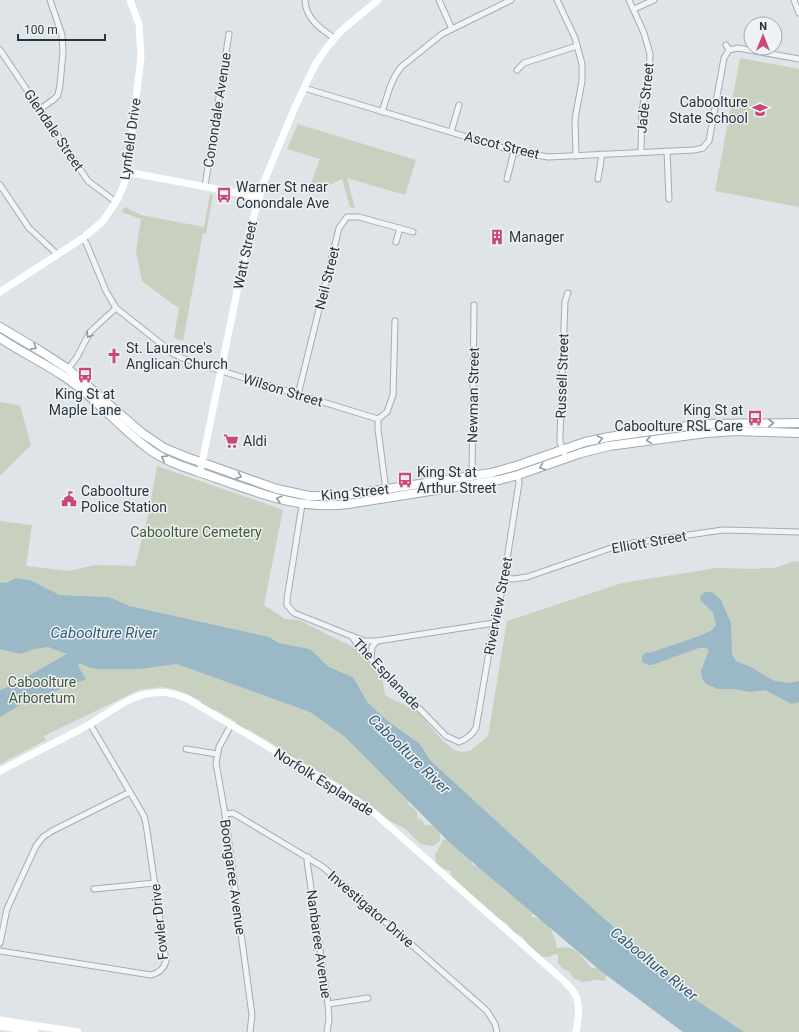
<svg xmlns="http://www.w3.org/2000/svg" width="799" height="1032" viewBox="0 0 799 1032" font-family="Roboto,sans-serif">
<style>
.green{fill:#c8d1c0}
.water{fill:#9bb8c7}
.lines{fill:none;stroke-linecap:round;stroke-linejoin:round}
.street-casing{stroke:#a4acb2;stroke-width:7}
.primary-casing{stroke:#9fabb3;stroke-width:10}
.street{stroke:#f1f4f6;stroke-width:5}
.secondary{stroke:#fff;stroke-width:7}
.primary{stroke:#fff;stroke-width:8}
.oneway{stroke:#8c949a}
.oneway2{stroke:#949a9e}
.labels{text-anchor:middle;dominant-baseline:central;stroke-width:3;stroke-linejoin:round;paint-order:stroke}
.street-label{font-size:14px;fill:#28343e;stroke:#eef2f5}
.poi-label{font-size:14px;fill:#28343e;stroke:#eef2f5;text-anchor:start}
.park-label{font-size:14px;fill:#445936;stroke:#eef2f5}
.water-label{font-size:15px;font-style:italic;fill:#345b70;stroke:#eef2f5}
</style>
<rect width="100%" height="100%" fill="#dfe4e8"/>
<g class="green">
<polygon points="740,58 799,69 799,207 715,191"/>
<polygon points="298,124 416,160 405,195 347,178 355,208 350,207 342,179 320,190 311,183 320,159 287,149"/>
<polygon points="210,194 213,195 206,234 203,233 183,341 174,338 179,307 174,305 142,281 136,251 141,219 121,212 125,207 141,215 204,227"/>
<polygon points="0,402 20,405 31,445 0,476"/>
<polygon points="157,466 283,510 264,605 285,619 299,620 355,648 382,677 385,695 418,712 442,740 454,750 461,752 470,751 488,736 507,621 622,583 716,568 758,569 759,568 775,568 794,561 799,562 799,1032 744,1032 693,998 540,861 430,760 420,744 388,721 368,703 353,677 329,667 310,649 279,643 268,637 130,606 109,597 60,595 30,580 16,578 6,583 0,582 0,521 32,525 26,566 69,571 95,565 135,566 149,511"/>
<path d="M 0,642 L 44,645 L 67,653 L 140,669 L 174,660 C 183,667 192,670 204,671 L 326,711 L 356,748 L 409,801 L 408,804 L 417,811 L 417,818 L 422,820 L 425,825 L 437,826 L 440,831 L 440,841 L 433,846 L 421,844 L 404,828 L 390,821 L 366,803 L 349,793 L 348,789 L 309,766 L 301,763 L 286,754 L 286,752 L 248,729 L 247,730 L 236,725 L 236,722 L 216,710 L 205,713 L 200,710 L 201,701 L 185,693 L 173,689 L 162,687 L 139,690 L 44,736 L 46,740 L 0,764 Z"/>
<path d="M 451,838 L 457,842 L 455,849 L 462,850 L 463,856 L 466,855 L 471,860 L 472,864 L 475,866 L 482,867 L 506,884 L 504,891 L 511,893 L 533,911 L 531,917 C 549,918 554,932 557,948 C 561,948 567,947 571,948 C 580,951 585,962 592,968 L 605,967 L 608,972 L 605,981 L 596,980 L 582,982 L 573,978 L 570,972 L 563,969 L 558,963 L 558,955 L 554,954 L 549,957 L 541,957 L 533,951 L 522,936 L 515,933 L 505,922 L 497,919 L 460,886 L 451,875 L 451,871 L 443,869 L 436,865 L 435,855 L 443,840 Z"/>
</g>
<g class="water">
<polygon points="16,578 30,580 60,595 109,597 130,606 269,637 279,643 310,649 329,667 353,677 368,703 388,721 420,744 430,760 540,861 693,998 744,1032 683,1032 602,972 451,844 345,737 310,712 177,664 140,669 98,669 90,668 80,663 78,666 86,679 20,705 0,717 0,690 14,684 67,654 48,647 34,649 20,654 0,649 0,582 6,583"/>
<polygon points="705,592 712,592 721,600 731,623 732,654 736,661 753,668 767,677 775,681 790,683 799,681 799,702 792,704 765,690 750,692 734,689 718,689 706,684 702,679 701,671 709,650 706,648 699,648 652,665 648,665 642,662 642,656 645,653 652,652 702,635 712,630 716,625 713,613 700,599 701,595"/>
</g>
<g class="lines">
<g class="street-casing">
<g id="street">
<path d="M 305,0 C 305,18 321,29 334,38"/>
<polyline points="439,0 452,29"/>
<polyline points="557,0 575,38 582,64 582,81 575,119 576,156"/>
<polyline points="629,0 644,33 650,54 649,76 642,110 641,152"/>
<polyline points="794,0 799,13"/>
<polyline points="634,9 654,0"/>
<polyline points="726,45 729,50"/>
<polyline points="0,50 88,181 116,202"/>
<polyline points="517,70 524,63 577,46"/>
<polyline points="304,88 514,151 548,157 694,150 703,148 709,141 724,58 729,50 738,48 799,59"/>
<polyline points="40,109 53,100 58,95 60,85 63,52 62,35 50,0"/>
<polyline points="382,112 390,87 395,76 401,67 442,34 452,29 511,0"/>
<polyline points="451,132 459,105"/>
<polyline points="667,151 669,199"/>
<polyline points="507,179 514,151"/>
<polyline points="598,179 602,154"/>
<polyline points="0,185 29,228 57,254"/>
<polyline points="205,186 229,34"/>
<polyline points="83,238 87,245 106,291 116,308 174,354 182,358 212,368 378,419"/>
<polyline points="396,242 400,228"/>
<polyline points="68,369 77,357 90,332 116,308"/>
<polyline points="298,395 339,228 347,217 359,217 413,232"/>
<polyline points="566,458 560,442 560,436 565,301 568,293"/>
<polyline points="472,478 474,305"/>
<polyline points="386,491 378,429 378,419 387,412 393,395 395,321"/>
<polyline points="302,505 287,599 287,605 294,613 364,641 377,641 494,623"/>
<polyline points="504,578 513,579 527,577 614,547 626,544 723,530 799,532"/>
<path d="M 352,636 L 358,646 L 446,736 L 459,742 C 467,739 472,735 476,728 L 494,623 L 502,591 L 519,483 L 518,474"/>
<polyline points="371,659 372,647 377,641"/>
<polyline points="231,725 219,747 216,763 225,814 252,1015 250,1032"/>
<polyline points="186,749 217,754"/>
<polyline points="225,814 233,813 323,867 487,1011 495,1024 497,1032"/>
<polyline points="308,857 307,861 328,1004 329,1020 327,1032"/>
<polyline points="94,889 155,883"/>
<polyline points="0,943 7,909 36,846 43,837 52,831 130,792"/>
<path d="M 0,951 L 151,975 C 159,973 164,969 166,961 L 146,824 L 144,816 L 130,792 L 90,724"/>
<polyline points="328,1004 368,998"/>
</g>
</g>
<g class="primary-casing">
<g id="primary">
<polyline points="0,327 42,352 68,369 142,433 164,448 186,457 277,489 309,496 341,496 491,473 516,466 585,442 609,437 702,424 799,423"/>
<path d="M 0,338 C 21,352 44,363 65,377 C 96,398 120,428 150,450 C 170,464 194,470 216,478 C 262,494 299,510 348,504 L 499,480 L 518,475 L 581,453 L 609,446 L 706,433 L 736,431 L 799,433"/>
</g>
</g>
<use href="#street" class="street"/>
<g class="secondary">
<polyline points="127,172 259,197"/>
<polyline points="0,292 83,238 102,222 116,202 123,187 127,172 141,57 139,24 130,0"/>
<polyline points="200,473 249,233 263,184 295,107 316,63 328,46 341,31 378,0"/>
<path d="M 0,771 C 30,755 61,740 90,724 C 110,712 130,695 153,693 C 165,691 176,694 186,698 L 331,784 L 371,810 L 564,981 C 568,985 572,989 575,994 C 581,1006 578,1020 576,1032"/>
<polyline points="0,1020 78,1032"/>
<polyline points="0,1026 35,1032"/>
</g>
<use href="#primary" class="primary"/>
</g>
<defs><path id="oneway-chevron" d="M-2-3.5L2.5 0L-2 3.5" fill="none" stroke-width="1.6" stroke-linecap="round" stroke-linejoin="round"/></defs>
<use class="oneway" href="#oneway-chevron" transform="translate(89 335) rotate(122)"/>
<g class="oneway2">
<use href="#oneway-chevron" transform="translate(34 347) rotate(29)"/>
<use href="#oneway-chevron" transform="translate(771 423)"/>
<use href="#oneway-chevron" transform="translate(600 439) rotate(-11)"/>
<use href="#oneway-chevron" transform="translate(649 440) rotate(172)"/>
<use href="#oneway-chevron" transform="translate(164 458) rotate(-152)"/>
<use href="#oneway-chevron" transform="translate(542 467) rotate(160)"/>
<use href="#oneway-chevron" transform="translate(239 476) rotate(20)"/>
<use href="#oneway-chevron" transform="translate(279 499) rotate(-164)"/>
</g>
<defs>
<g id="school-bare" transform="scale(1.2)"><path d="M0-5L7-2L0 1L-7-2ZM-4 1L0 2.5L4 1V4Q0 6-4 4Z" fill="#c94874" stroke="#eef2f5" stroke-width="2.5" paint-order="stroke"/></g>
<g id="bus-bare" transform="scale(1.2)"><path d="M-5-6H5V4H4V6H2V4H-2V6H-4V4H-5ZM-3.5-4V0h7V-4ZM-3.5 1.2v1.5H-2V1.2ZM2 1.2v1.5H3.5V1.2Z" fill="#c94874" stroke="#eef2f5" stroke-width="2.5" paint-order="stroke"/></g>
<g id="building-bare" transform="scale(1.2)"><path d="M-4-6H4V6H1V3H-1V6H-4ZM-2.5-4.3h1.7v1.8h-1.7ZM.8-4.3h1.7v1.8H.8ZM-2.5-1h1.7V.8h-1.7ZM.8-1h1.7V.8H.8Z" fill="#c94874" stroke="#eef2f5" stroke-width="2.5" paint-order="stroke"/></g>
<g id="church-bare" transform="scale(1.2)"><path d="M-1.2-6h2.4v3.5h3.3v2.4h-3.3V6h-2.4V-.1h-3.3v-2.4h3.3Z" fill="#c94874" stroke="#eef2f5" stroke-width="2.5" paint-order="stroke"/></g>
<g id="supermarket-bare" transform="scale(1.2)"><path d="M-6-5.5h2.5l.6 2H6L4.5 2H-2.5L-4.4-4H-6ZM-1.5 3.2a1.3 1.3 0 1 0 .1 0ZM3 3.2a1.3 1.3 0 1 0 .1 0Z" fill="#c94874" stroke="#eef2f5" stroke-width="2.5" paint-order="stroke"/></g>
<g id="civic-bare" transform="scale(1.2)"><path d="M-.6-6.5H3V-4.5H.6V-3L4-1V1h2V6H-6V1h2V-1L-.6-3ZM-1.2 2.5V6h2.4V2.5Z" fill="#c94874" stroke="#eef2f5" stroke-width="2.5" paint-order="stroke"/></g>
</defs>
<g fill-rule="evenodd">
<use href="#school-bare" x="760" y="110"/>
<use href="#bus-bare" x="224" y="195"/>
<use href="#building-bare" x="497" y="237"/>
<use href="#church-bare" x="114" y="356"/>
<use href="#bus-bare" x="85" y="375"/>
<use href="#bus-bare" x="755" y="418"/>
<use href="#supermarket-bare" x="231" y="441"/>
<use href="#bus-bare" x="405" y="480"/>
<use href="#civic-bare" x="69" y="499"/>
</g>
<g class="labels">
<g class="street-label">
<text transform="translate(645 98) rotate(-84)">Jade Street</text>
<text transform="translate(217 110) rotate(-81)">Conondale Avenue</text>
<text transform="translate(54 130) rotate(56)">Glendale Street</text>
<text transform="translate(130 139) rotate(-82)">Lynfield Drive</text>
<text transform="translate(502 145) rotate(14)">Ascot Street</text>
<text transform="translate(245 255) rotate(-78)">Watt Street</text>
<text transform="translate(327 278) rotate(-76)">Neil Street</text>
<text transform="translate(562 376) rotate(-88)">Russell Street</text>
<text transform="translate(283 390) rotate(17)">Wilson Street</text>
<text transform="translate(473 395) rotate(-89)">Newman Street</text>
<text transform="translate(355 492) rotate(-6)">King Street</text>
<text transform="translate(649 542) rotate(-10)">Elliott Street</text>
<text transform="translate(498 606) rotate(-79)">Riverview Street</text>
<text transform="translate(387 674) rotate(47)">The Esplanade</text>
<text transform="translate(324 782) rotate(32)">Norfolk Esplanade</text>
<text transform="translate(233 877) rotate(82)">Boongaree Avenue</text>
<text transform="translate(371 909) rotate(41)">Investigator Drive</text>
<text transform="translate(159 922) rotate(-96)">Fowler Drive</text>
<text transform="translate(319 944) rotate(82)">Nanbaree Avenue</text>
</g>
<g class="poi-label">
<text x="748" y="102" text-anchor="end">Caboolture<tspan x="748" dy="16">State School</tspan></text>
<text x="236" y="187">Warner St near<tspan x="236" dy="16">Conondale Ave</tspan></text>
<text x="509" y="237">Manager</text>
<text x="126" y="348">St. Laurence's<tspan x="126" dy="16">Anglican Church</tspan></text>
<text x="85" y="394" text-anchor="middle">King St at<tspan x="85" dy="16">Maple Lane</tspan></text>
<text x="743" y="410" text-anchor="end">King St at<tspan x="743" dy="16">Caboolture RSL Care</tspan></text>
<text x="243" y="441">Aldi</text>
<text x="417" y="472">King St at<tspan x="417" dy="16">Arthur Street</tspan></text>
<text x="81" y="491">Caboolture<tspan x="81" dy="16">Police Station</tspan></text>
</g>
<g class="park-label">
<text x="196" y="532">Caboolture Cemetery</text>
<text x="42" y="682">Caboolture<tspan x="42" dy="16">Arboretum</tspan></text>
</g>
<g class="water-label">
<text x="104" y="633">Caboolture River</text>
<text transform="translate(409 754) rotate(44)">Caboolture River</text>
<text transform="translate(654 964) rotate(39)">Caboolture River</text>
</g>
</g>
<g transform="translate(763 36)"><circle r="19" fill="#eef2f5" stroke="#9fa6ac"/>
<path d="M0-3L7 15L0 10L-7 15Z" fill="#c94874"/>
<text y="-6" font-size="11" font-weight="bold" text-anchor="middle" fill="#28343e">N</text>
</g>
<path d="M18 34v6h87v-6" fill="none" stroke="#28343e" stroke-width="2"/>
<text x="24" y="34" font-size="12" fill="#28343e" stroke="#eef2f5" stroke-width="3" paint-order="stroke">100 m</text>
</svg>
